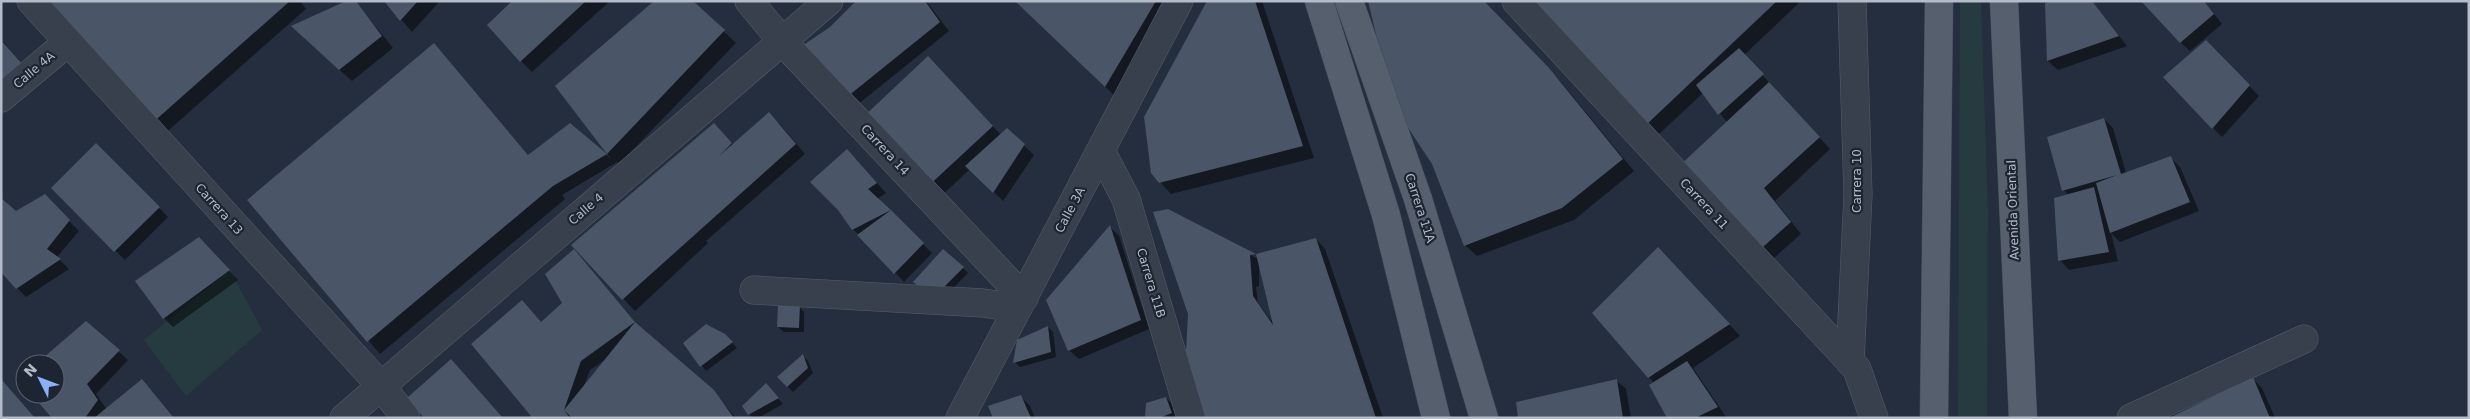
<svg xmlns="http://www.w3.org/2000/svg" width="2470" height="419" viewBox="0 0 2470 419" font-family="'DejaVu Sans',sans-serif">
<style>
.green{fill:#263b3f}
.shadow{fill:#0007;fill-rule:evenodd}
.building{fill:#4a5567;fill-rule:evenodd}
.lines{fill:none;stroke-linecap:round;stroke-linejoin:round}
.minor-casing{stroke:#565e6c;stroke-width:29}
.major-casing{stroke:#414957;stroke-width:29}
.minor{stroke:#38404e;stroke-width:28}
.major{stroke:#565f6e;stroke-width:28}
.labels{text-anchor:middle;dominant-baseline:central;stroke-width:4.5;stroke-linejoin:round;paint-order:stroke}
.street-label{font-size:12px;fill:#b4bbc9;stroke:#1d2533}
</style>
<rect width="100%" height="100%" fill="#242e3e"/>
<g class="green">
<polygon points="1960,1 1981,1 1988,211 1987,418 1958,418"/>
<polygon points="230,270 262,330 186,396 144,340"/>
</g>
<g class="shadow">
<polygon points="46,1 300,1 306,9 162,136"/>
<polygon points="355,1 393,48 352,81 304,38"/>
<polygon points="385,1 440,1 412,32"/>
<polygon points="514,1 610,1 532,72 521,61"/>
<polygon points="691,1 736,43 619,164 617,162 562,195 565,199 380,354 249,200 434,45 529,156 570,125 611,159 557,87"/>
<polygon points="858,1 926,1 949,31 852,109 831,28"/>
<polygon points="1016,1 1176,1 1118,99"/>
<polygon points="1208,1 1262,1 1314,158 1171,194 1160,182"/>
<polygon points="1481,1 1560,81 1634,171 1574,220 1477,256 1465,245"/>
<polygon points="1527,1 1801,1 1744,55 1830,149 1775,201 1801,234 1766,265 1727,122 1703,93 1658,135"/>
<polygon points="2204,1 2222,24 2190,51 2180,42"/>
<polygon points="2093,3 2127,46 2058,70 2048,61 2046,4"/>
<polygon points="1,39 35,79 1,107"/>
<polygon points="2206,42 2259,96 2222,137 2213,128"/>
<polygon points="940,70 1001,135 1007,130 1034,155 1003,201 970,169 936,201 925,189"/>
<polygon points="2104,119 2113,128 2126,173 2170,157 2180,167 2199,211 2120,242 2111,233 2118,261 2069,270 2060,260 2069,195 2063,190"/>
<polygon points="779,123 805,154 706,241 708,243 635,311 573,245 714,124 734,145"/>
<polygon points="96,145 168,217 125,260 52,188"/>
<polygon points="856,160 886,193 877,199 932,253 904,282 853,229"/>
<polygon points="44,196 79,231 57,257 69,269 26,297 17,288 16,212"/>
<path d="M 1168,210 L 1258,259 L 1316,239 L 1325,249 L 1383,418 L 1206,418 L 1189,313 ZM 1259,267 L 1260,267 L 1274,324 L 1258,303 L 1256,287 L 1259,286 Z"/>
<polygon points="1110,227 1119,236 1149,329 1079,359 1069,350"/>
<polygon points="198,239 238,280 173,327 164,318"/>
<path d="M 574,251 L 640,328 L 713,391 L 736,418 L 531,418 L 533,416 L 542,323 L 564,304 ZM 606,359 L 584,386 L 590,370 Z"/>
<polygon points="1670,260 1740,336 1693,368 1726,417 1725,418 1669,418 1654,383 1649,377"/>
<polygon points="963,268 968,273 940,301 920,287"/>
<polygon points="799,307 804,312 804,332 784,332 778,327"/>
<polygon points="86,323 128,360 96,394 107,410 151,390 174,418 54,418 33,394 55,394 55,364 38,364"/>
<polygon points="1048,327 1053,332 1056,357 1020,367 1015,362"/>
<polygon points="725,335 737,348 706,371 685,343"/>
<polygon points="803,356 808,361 813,373 793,392 779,377"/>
<polygon points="2252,378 2262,388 2275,418 2172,418"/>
<polygon points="1616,380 1626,389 1631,418 1519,418"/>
<polygon points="771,390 783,404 758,418 752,418 744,406"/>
<polygon points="1020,396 1030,406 1035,418 995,418"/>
<polygon points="1166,398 1171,403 1177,418 1146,418"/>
</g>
<g class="building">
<polygon points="45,1 290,1 150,125"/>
<polygon points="346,1 356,1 382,36 339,70 291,26"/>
<polygon points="384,1 418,1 400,21"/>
<polygon points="512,1 586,1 520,62 487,25"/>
<polygon points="654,1 693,1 725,30 607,154 555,86"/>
<polygon points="856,1 925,1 940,22 842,101 799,48 830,27"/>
<polygon points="1015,1 1156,1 1105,87"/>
<polygon points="1207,1 1255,1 1303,146 1159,183 1151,173 1144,117"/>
<polygon points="1368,1 1484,1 1549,68 1623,159 1562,208 1464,246 1432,164 1393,105"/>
<polygon points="1525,1 1777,1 1646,125"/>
<polygon points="2052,1 2092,1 2119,36 2047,61 2045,3"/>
<polygon points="2141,1 2204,1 2214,14 2180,43"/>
<polygon points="1,40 23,65 1,84"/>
<polygon points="2206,40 2250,85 2212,129 2163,77"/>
<polygon points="434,43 528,155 570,123 607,154 553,186 367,342 247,200"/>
<polygon points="1739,48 1764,74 1718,115 1696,85"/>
<polygon points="928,56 993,126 924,190 860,120"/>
<polygon points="1769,82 1820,137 1764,188 1791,222 1754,255 1677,168"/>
<polygon points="769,112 796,144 622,300 571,245 714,123 732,143 719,156"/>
<polygon points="2104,118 2121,174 2171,156 2190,202 2110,233 2096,183 2117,175 2062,191 2047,137"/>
<polygon points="1007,128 1025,144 993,193 965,166"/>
<polygon points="96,143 160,207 114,252 51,188"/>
<polygon points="847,149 877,183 868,189 891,210 924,243 894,274 857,235 891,210 852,230 838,210 810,182"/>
<polygon points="2094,187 2109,252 2058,261 2054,198"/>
<polygon points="45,194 70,220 47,249 61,259 16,289 1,272 1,198 16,211"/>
<path d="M 1168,209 L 1256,254 L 1316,238 L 1376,418 L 1205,418 L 1186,351 L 1188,314 L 1153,212 ZM 1256,254 L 1273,325 L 1253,296 L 1250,255 Z"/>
<polygon points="1110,225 1141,320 1068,351 1046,300"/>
<polygon points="199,237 230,270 163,319 135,281"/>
<polygon points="1658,247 1730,324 1648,378 1592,313"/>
<path d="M 574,249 L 635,322 L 714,390 L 734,418 L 572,418 L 564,410 L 570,418 L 529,418 L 531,416 L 471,344 L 522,300 L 541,322 L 562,303 L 545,274 ZM 635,322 L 564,410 L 581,361 Z"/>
<polygon points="943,249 964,267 934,297 913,282"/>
<polygon points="778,305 800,305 799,328 777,327"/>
<polygon points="86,321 120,350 87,384 98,400 85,418 52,418 31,394 55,394 55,364 36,364"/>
<polygon points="706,324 725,334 733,342 700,367 683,343"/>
<polygon points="1048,326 1051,352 1013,363 1017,340"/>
<polygon points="803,354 808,368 787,387 777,377"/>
<polygon points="451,359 503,418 424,418 407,398"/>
<polygon points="1687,361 1718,407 1695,418 1667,418 1649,385"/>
<polygon points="25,374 25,387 18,380"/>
<polygon points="2253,377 2270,418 2169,418"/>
<polygon points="1,379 35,418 1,418"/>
<polygon points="142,379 174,418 94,418"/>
<polygon points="1617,379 1623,418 1518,418 1516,402"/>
<polygon points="766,383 779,398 748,415 742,406"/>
<polygon points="1021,395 1031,418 993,418 988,406"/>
<polygon points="1166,397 1172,413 1159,418 1145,418 1146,403"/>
</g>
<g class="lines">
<g class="minor-casing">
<g id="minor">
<polyline points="31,1 381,386 406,418"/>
<polyline points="749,1 782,41 1024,298"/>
<polyline points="1516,1 1857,369 1874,418"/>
<polyline points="1,98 68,42"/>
<polyline points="1101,151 1126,199 1191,418"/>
<polyline points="754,290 983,303 1018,308"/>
<polyline points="1850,362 1858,195 1852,1"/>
<polyline points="344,418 829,1"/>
<polyline points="960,418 1179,1"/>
<polyline points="2131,418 2304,339"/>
</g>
</g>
<g class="major-casing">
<g id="major">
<polyline points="1319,1 1386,215 1436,418"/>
<polyline points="1349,1 1418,199 1484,418"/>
<polyline points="2004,1 2023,418"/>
<polyline points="1934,418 1939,1"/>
</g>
</g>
<use href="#minor" class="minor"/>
<use href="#major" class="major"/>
</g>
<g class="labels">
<g class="street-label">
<text transform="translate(34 70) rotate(-40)">Calle 4A</text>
<text transform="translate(885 150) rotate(47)">Carrera 14</text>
<text transform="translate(1857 181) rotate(-90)">Carrera 10</text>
<text transform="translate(1704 204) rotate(47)">Carrera 11</text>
<text transform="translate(1420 208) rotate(72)">Carrera 11A</text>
<text transform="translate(219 209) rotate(48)">Carrera 13</text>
<text transform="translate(586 209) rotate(-41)">Calle 4</text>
<text transform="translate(1070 210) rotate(-62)">Calle 3A</text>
<text transform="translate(2013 210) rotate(-92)">Avenida Oriental</text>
<text transform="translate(1151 283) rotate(73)">Carrera 11B</text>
</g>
</g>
<rect width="2470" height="419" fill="none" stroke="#b4bbc9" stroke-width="5"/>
<g transform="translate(40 379) rotate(312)"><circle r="24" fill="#1d2533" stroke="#59616f"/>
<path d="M0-4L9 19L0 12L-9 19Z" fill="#8bb0f7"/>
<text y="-8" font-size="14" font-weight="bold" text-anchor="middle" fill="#b4bbc9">N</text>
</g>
</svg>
